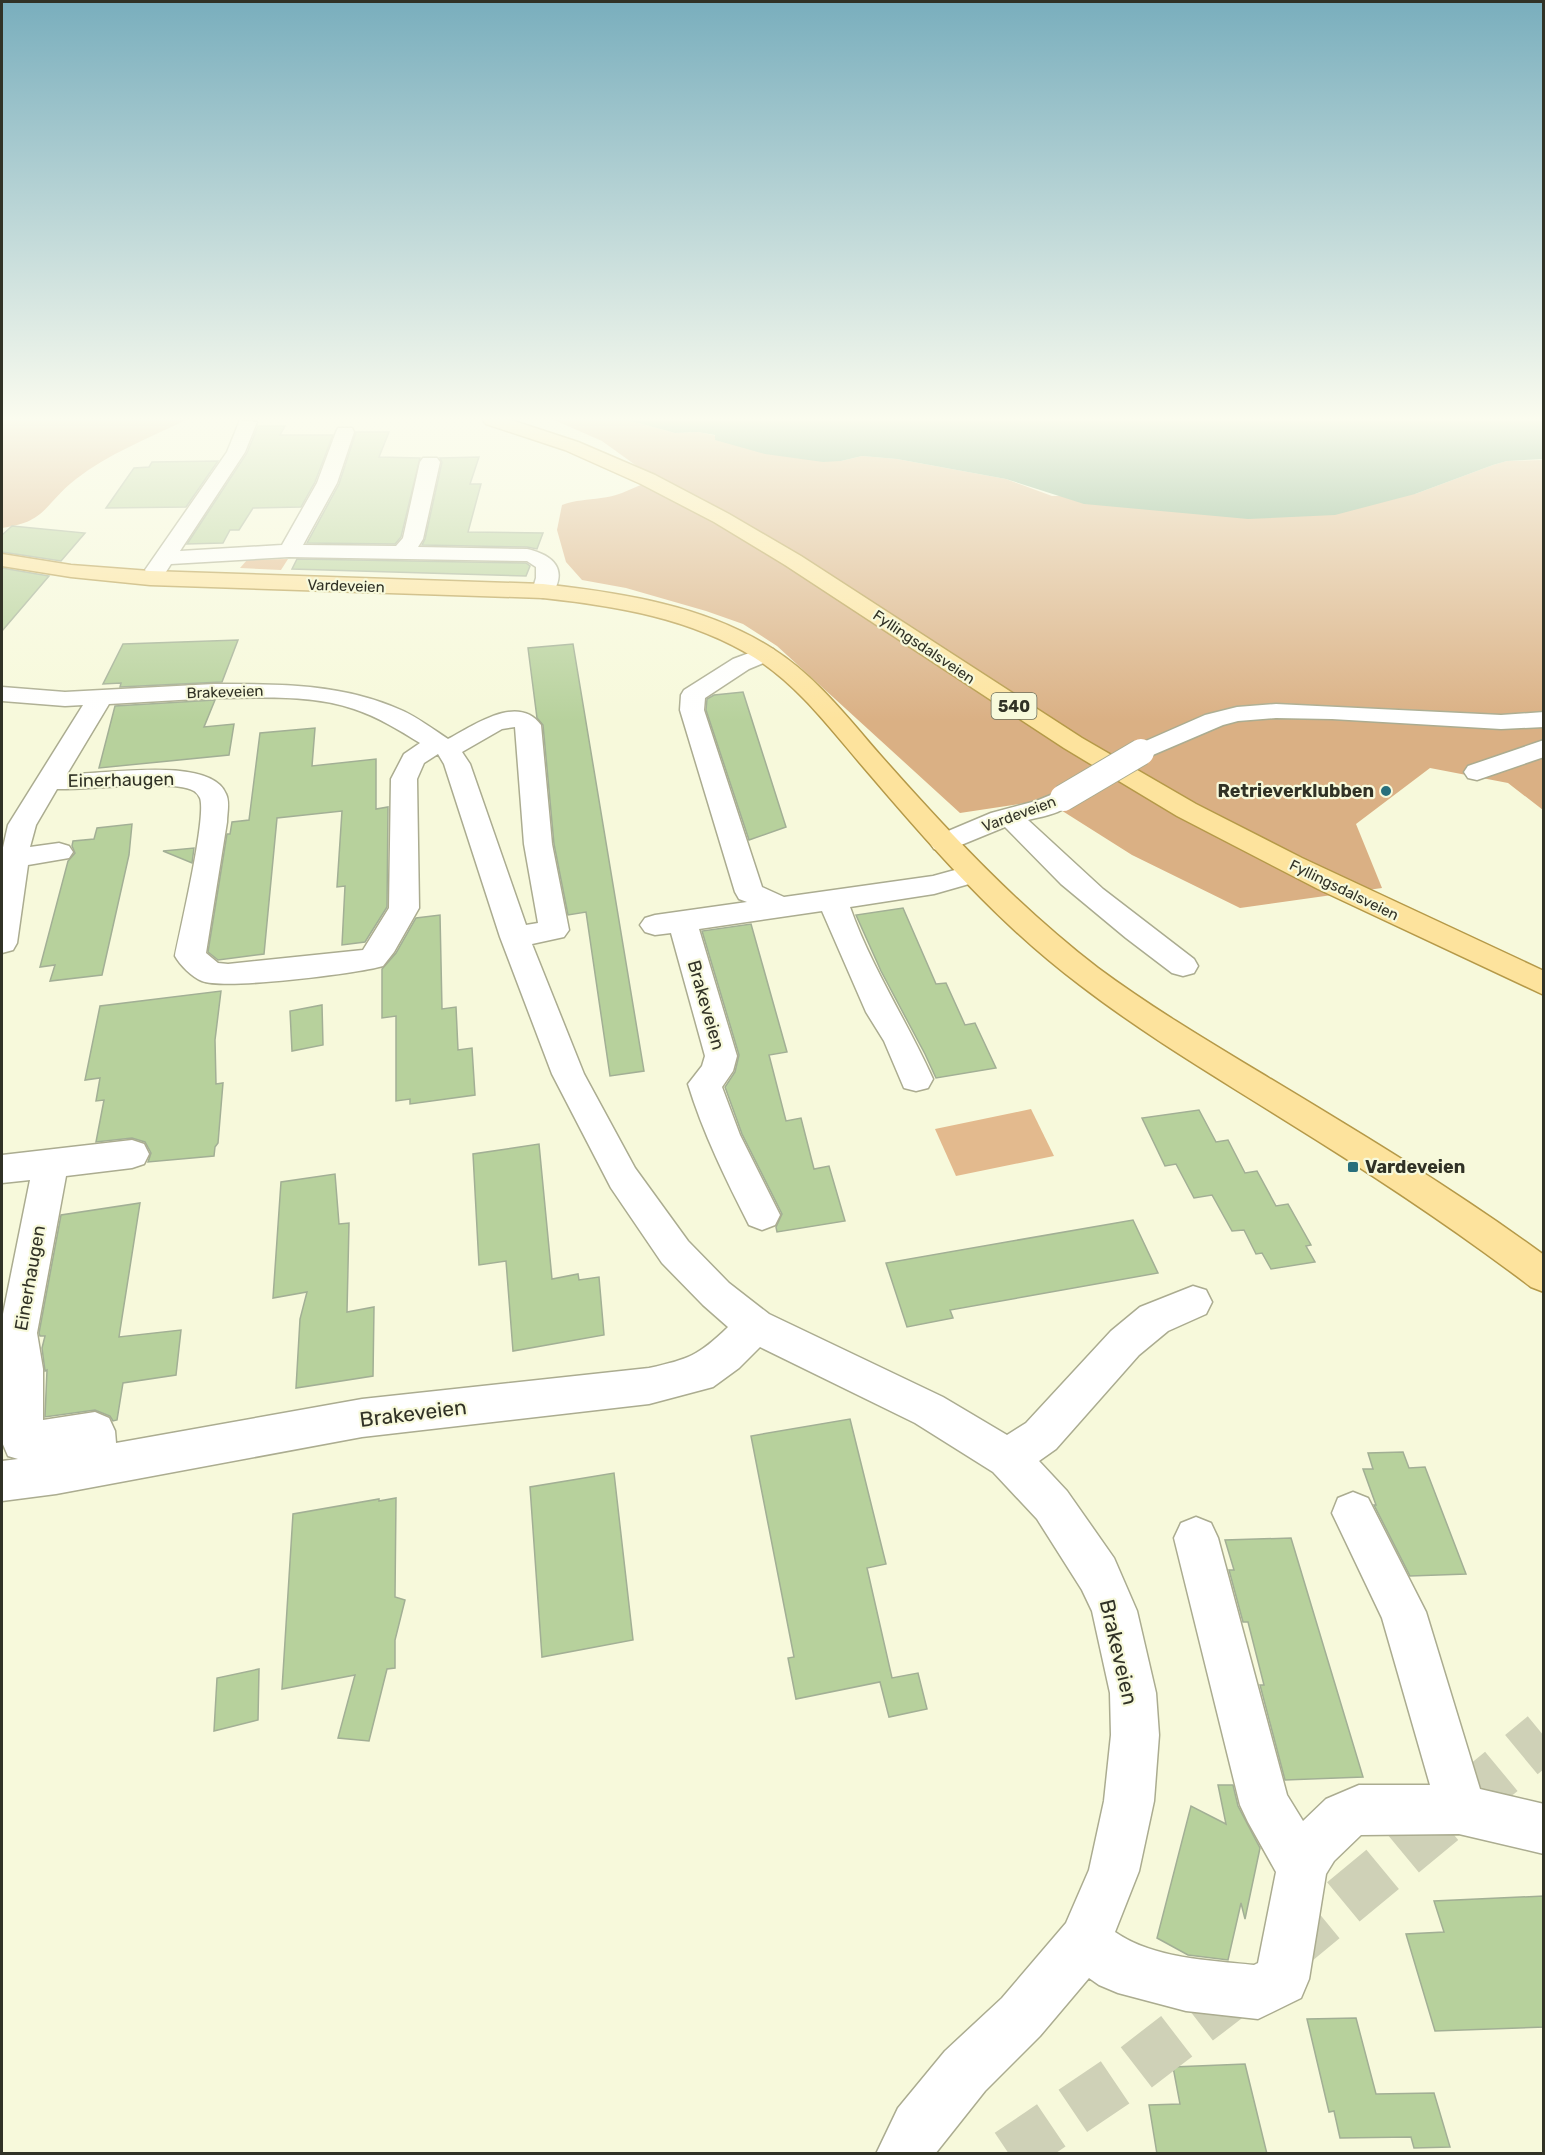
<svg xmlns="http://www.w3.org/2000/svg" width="1545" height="2155" viewBox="0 0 1545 2155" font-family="Rubik,sans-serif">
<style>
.green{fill:#e3ba8e}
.forest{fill:#dab084}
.water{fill:#74a47d}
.building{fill:#b7d19c;stroke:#a2af95;stroke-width:1.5}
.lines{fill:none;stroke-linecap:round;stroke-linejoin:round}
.major-tunnel{stroke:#cfd1b7;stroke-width:51;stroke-dasharray:51 26;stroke-linecap:butt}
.minor-casing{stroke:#abac90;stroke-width:3}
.major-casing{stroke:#b59948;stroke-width:3}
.minor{fill:#fff;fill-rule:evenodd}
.major{fill:#fde39d;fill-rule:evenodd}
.minor-bridge-casing{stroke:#abac90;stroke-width:28;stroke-linecap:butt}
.minor-bridge{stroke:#fff;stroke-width:26}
.poi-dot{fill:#286f7c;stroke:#f7f9db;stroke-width:2}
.labels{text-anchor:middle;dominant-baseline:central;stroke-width:4.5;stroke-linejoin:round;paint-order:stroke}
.far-street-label{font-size:15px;fill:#313226;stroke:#f7f9db}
.shield{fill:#f7f9db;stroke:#6c6e5c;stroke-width:1.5}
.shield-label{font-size:16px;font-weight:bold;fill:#313226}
.street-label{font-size:18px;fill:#313226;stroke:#f7f9db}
.poi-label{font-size:18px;font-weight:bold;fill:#313226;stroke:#f7f9db;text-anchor:end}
.near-street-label{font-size:21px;fill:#313226;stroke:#f7f9db}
</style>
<rect width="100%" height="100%" fill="#f7f9db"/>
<g class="green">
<polygon points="288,559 281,570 240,568 247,560"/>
<polygon points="1031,1109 1054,1156 956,1176 935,1129"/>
</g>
<g class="forest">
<path d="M 2,420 L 186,420 C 149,438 108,454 76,479 C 44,504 47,522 2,528 Z"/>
<path d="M 554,420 L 627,420 L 675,433 L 698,432 L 841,461 L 862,456 L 897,459 L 1006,479 L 1052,496 L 1415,494 L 1493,465 L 1507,461 L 1543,460 L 1543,810 L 1508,783 L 1430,768 L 1356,824 L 1382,888 L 1240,908 L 1132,855 L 1045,800 L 960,813 L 777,646 L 743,624 L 706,611 L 626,588 L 582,580 L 566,562 L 557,530 L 562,505 C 576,500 587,500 601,498 C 615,497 629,490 643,484 L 645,472 L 602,441 Z"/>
</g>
<polygon class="water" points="627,420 1543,420 1544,459 1507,461 1493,465 1415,494 1335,515 1248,519 1084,504 1006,479 897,459 862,456 841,461 823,462 765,454 715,440 715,435 698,432 675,433"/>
<g class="building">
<polygon points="258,426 285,426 280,435 333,435 315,482 301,507 253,508 239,530 230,530 223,543 187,544 247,453"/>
<polygon points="356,432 389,432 379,457 420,458 401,537 395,544 307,543 339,484"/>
<polygon points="479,457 470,484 481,484 468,532 543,533 537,549 527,547 422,545 425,539 442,462 440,458"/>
<polygon points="218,461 186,507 106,508 134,468 149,467 152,462"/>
<polygon points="12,526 85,533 61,561 2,552 2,535"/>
<polygon points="297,559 526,563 530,566 526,576 292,569"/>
<polygon points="2,568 49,576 2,631"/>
<polygon points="238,640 222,682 120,687 121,683 103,684 123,644"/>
<polygon points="573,644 644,1071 610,1076 586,912 568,915 554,844 543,725 537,718 528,648"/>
<polygon points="743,692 786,827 749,840 706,710 707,699 714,695"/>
<polygon points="215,700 204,727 234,724 229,755 99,768 115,706"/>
<polygon points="315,728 312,766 376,759 376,809 388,807 387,907 365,942 342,945 345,886 337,887 342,811 277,818 264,954 218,960 208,952 227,834 230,834 232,822 249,820 260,733"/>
<polygon points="132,824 129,855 102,975 50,981 55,965 40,967 68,861 75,853 72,846 73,841 94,839 97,828"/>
<polygon points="194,848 192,863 163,851"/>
<polygon points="903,908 936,984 946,983 965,1025 975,1023 996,1068 936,1078 925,1054 881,971 856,915"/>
<polygon points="440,915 442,1009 456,1007 458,1050 472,1048 475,1095 410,1104 410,1099 396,1101 396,1016 382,1018 382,969 396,953 416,918"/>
<polygon points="751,924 787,1052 769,1055 786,1121 801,1118 814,1169 829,1166 845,1221 777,1232 776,1227 782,1214 742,1134 725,1087 735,1072 739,1055 702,931"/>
<polygon points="221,991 215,1040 216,1084 223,1083 218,1143 215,1147 214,1156 148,1162 151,1153 145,1142 132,1138 96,1142 104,1100 96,1101 100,1078 85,1080 100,1006"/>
<polygon points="322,1005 323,1045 292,1051 290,1011"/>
<polygon points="1199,1110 1216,1142 1228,1140 1245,1173 1257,1171 1276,1206 1288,1204 1311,1245 1306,1246 1315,1262 1271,1269 1262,1253 1256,1254 1244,1230 1232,1231 1212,1195 1194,1198 1176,1164 1165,1166 1142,1118"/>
<polygon points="539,1144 552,1279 578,1274 579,1280 599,1277 604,1335 513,1351 506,1261 479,1265 473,1154"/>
<polygon points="335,1174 339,1224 349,1223 347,1312 374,1307 373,1376 296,1388 300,1319 307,1292 273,1298 281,1182"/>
<polygon points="140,1203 119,1337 181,1330 176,1375 123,1383 117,1420 113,1421 110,1416 95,1410 45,1417 47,1370 45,1371 42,1348 45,1336 40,1336 39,1333 61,1215"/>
<polygon points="1133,1220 1158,1273 950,1310 953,1318 907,1327 886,1263"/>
<polygon points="850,1419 886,1564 867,1568 892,1678 918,1673 927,1709 889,1717 880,1682 796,1699 788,1658 794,1657 751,1436"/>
<polygon points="1403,1452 1409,1468 1425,1467 1466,1574 1410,1576 1374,1505 1376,1505 1363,1469 1373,1469 1368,1453"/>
<polygon points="614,1473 633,1640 542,1657 530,1487"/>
<polygon points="396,1498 395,1597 405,1600 395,1640 395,1668 387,1669 369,1741 338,1738 355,1675 282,1689 293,1514 379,1499 379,1501"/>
<polygon points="1291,1538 1325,1651 1363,1777 1285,1780 1260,1685 1264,1685 1248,1622 1243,1622 1229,1570 1234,1570 1225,1540"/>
<polygon points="259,1669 258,1720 214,1731 217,1678"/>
<polygon points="1218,1785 1233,1785 1238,1806 1260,1848 1245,1919 1241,1903 1228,1960 1188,1955 1157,1938 1191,1806 1226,1824"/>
<polygon points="1544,1896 1544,2027 1435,2031 1406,1934 1444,1932 1434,1901"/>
<polygon points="1356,2018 1376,2094 1434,2093 1450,2147 1414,2148 1411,2137 1340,2138 1334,2111 1329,2112 1307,2019"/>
<polygon points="1245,2064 1267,2154 1157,2154 1149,2105 1180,2104 1173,2067"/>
</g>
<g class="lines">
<g class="major-tunnel">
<polyline points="1284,1951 1544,1736"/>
<polyline points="1009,2154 1129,2073 1242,1986"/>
</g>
<g class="minor-casing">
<g id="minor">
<path d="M 240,420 L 257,422 L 245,452 L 180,551 L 282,545 L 317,483 L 336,432 L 338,428 L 352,428 L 354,432 L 337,483 L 303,545 L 396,546 L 403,538 L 420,462 L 423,458 L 437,458 L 440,462 L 423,539 L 418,547 L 527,549 C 553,555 569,569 551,596 L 543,598 L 535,596 L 532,591 L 536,578 L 536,567 L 527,561 L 289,557 L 171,564 L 164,575 L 156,576 L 148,575 L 145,570 L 227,452 Z"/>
<path d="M 765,647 L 773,649 L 777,654 L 773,659 L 749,669 L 705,698 L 704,710 L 762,887 L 784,897 L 933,876 L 973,865 L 983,868 L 987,874 L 983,880 L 934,894 L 850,907 C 871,967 907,1021 933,1079 L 928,1088 L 916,1091 L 904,1088 L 884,1041 L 866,1012 L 822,911 L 699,929 L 737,1056 L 733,1071 L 722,1087 L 740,1135 L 780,1215 L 775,1225 L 762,1230 L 749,1225 C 726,1180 703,1133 688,1084 L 702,1066 L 705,1056 L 671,933 L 655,935 L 645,932 L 640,925 L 645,918 L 655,915 L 747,902 L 739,899 L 735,892 L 680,710 L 681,695 L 684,690 L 733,659 Z"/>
<path d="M 214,684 C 278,684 341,683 401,710 C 417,717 433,729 448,739 C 473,726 518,693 541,725 L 552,844 L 569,930 L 564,937 L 532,944 L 584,1074 L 635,1168 L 688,1241 L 729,1283 L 769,1314 L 943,1397 L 1007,1435 L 1026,1423 L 1111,1331 L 1140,1307 L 1193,1286 L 1206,1290 L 1212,1302 L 1206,1314 L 1168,1331 L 1139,1355 L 1056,1449 L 1039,1461 L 1067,1491 L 1114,1558 L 1137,1611 L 1156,1693 L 1159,1735 L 1154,1801 L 1139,1871 L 1115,1932 C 1154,1959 1209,1960 1254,1965 L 1258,1963 L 1276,1872 L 1248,1822 L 1240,1805 L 1174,1538 L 1181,1523 L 1196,1517 L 1211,1523 L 1218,1538 L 1287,1795 L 1303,1821 L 1326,1799 L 1359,1785 L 1430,1785 L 1382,1618 L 1332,1513 L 1338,1498 L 1353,1492 L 1368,1498 L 1426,1612 L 1480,1789 L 1544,1804 L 1544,1854 L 1459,1834 L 1361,1835 L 1334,1861 L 1326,1874 L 1309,1979 L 1301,1998 L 1258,2019 L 1186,2011 L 1118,1993 L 1099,1985 L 1089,1978 L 1040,2036 L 985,2091 L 935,2154 L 876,2154 L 898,2108 L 945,2051 L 1002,1998 L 1066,1923 L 1089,1870 L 1104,1801 L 1111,1735 L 1110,1693 L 1092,1611 L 1082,1590 L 1037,1519 L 993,1472 L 915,1423 L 760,1347 L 739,1368 L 713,1387 L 649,1404 L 362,1437 L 56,1494 L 2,1501 L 2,1461 L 18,1459 L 8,1456 L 2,1442 L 2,1319 L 30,1180 L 2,1183 L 2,1155 L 132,1140 L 144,1144 L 149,1154 L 144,1164 L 132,1168 L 66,1176 L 37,1333 L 43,1369 L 43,1420 L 95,1412 L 109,1418 L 115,1431 L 116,1443 L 362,1399 L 649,1368 C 689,1359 698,1356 728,1327 L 703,1305 L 662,1263 L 611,1188 L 552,1074 L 500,937 L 444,764 L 438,754 L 424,763 L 417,779 L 419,908 L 394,952 L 383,966 C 355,974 225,990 202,981 C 192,977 180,965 175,956 C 180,930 207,816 200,798 C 199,796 196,792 194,791 C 174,779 87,790 57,789 L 36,825 L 30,847 L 59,843 L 69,846 L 73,852 L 69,858 L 28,865 L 17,943 L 13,950 L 2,953 L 2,852 L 8,825 L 83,705 L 65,706 L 2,701 L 2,687 L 65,692 ZM 214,698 C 259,698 310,694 354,709 C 378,717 399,730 420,743 L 404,754 L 391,779 L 389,908 L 363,950 L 228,964 L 218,963 L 206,953 L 227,822 C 227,813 230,802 226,794 C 211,755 100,775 67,774 L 109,704 ZM 515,727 L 524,844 L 538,923 L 526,925 L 470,764 L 462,752 L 502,729 Z"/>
<polygon points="1276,704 1501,715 1544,712 1544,727 1501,729 1332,719 1276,718 1238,721 1223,725 1141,760 1132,757 1128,752 1132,747 1205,715 1237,707"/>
<polygon points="1544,740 1544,757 1477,780 1468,778 1464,772 1468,766"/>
<path d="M 1063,790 L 1072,792 L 1076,798 C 1066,813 1044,816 1028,820 L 1103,889 L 1194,959 L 1198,966 L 1194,973 L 1183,976 L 1172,973 L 1126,938 L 1061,884 L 1005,827 L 944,852 L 934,849 L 930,843 L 934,837 L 991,813 L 1036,801 Z"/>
</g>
</g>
<g class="major-casing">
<g id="major">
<polygon points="483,420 511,420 578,442 655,475 729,514 801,556 1082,738 1196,804 1302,858 1544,971 1544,995 1318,889 1177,816 1064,748 785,565 714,522 641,484 565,450 486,424"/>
<path d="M 2,554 L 71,565 L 150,571 L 543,584 C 621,593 705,605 773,649 C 820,679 853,725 890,766 C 954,838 1021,909 1098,968 C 1152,1008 1211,1043 1269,1078 C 1362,1134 1455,1190 1544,1255 L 1544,1292 L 1531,1287 C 1452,1227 1370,1173 1286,1121 C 1216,1077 1145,1035 1080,985 C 1001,926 935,851 871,776 C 835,735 802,688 755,658 C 691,618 616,606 543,598 L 150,585 L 71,577 L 2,566 Z"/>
</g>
</g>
<use href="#minor" class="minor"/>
<use href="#major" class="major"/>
<g class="minor-bridge-casing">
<polyline id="minor-bridge" points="1063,798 1141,752"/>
</g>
<use href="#minor-bridge" class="minor-bridge"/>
</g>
<linearGradient id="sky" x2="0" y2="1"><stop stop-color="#79aebd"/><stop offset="0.58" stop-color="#fbfcef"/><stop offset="1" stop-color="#fbfcef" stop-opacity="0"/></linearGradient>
<rect width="1545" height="722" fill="url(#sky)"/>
<g class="poi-dot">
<circle cx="1386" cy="791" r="6"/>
<rect x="1347" y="1161" width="12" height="12" rx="3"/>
</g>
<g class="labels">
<g class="far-street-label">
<text transform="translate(346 586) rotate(2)">Vardeveien</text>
<text transform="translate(924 647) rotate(34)">Fyllingsdalsveien</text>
<text transform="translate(225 692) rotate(-2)">Brakeveien</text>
<text transform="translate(1019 814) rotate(-20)">Vardeveien</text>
<text transform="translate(1344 890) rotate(26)">Fyllingsdalsveien</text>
</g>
<rect class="shield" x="991.5" y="693" width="45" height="26" rx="4.5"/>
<g class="shield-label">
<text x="1014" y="706">540</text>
</g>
<g class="street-label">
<text transform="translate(121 780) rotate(-1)">Einerhaugen</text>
<text transform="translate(706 1005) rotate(74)">Brakeveien</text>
<text transform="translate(30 1278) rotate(-80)">Einerhaugen</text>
</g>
<g class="poi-label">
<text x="1374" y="791">Retrieverklubben</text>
<text x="1365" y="1167" text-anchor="start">Vardeveien</text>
</g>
<g class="near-street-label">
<text transform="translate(413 1413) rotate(-7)">Brakeveien</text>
<text transform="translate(1119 1652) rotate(77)">Brakeveien</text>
</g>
</g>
<rect width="1545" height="2155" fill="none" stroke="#313226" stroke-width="6"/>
</svg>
